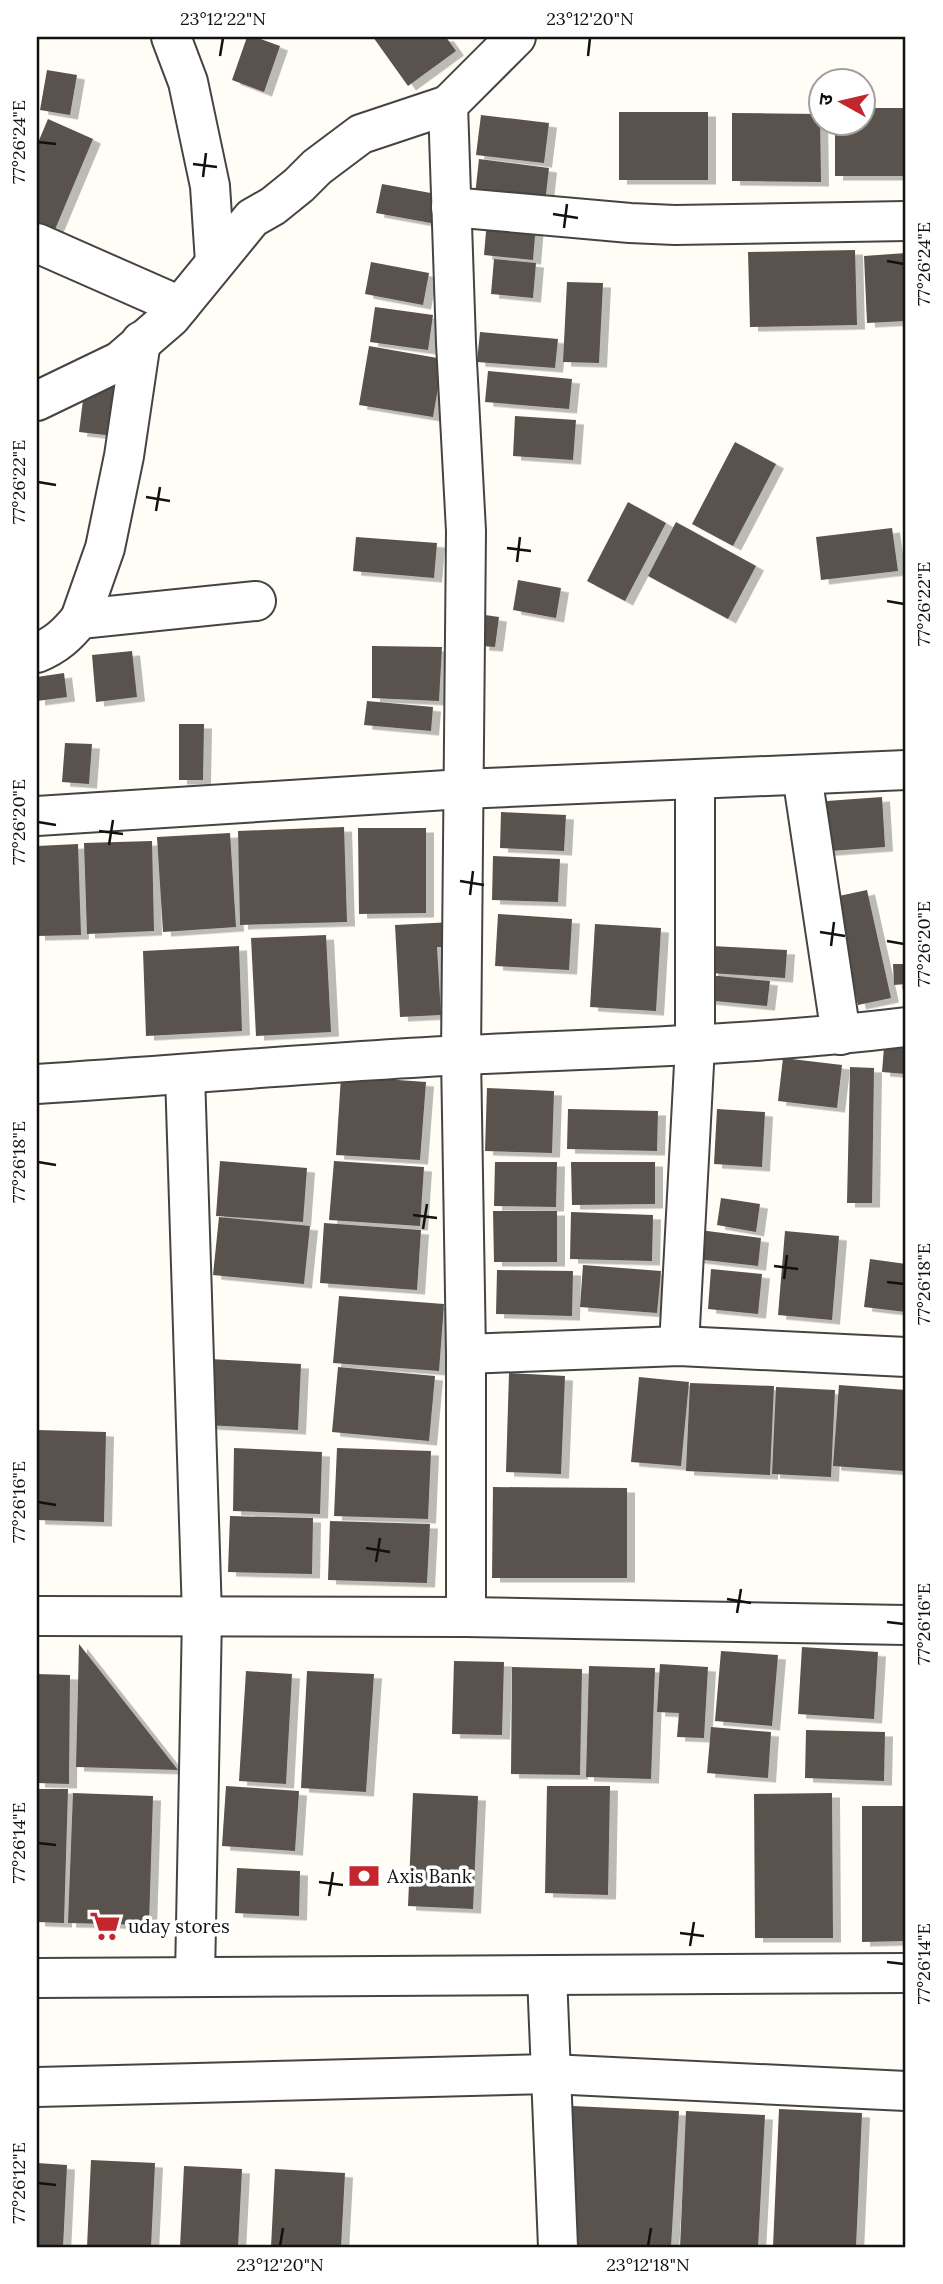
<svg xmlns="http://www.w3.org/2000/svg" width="943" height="2284" viewBox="0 0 943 2284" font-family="Lora,'Noto Sans Devanagari',serif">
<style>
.building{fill:#5a524d;filter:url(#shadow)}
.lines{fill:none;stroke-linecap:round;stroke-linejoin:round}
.minor-casing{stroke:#444;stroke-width:42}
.minor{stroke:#fff;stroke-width:38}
.ticks{fill:none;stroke:#111;stroke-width:2.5}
.labels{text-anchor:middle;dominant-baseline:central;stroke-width:7;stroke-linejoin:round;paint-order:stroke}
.poi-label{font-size:19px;fill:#111;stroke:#fff;text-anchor:start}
.neatline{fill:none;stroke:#111;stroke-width:2.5}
.ticks-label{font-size:18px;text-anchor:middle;fill:#111}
</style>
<defs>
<filter id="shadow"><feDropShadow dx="8" dy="4.5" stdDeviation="0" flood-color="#0004"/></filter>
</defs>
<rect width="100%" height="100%" fill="#fffdf5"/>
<g class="building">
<polygon points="247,37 255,37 280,46 264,92 232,80"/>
<polygon points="373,37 446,37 456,51 408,86"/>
<polygon points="47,70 77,75 70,115 40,110"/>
<polygon points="862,108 906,108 906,176 835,176 835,122 862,122"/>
<rect x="619" y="112" width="89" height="68"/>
<polygon points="732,113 820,114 821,182 732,181"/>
<polygon points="481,115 549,123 544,163 476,155"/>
<polygon points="48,119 93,139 51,239 37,233 37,145"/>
<polygon points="479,159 549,168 545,203 475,195"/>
<polygon points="382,184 436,194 431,223 376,213"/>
<polygon points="487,220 536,224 533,260 484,255"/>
<polygon points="855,250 857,325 750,327 748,252"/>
<polygon points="906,253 906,321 867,323 864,256"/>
<polygon points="494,259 536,263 533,298 491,294"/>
<polygon points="371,262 429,273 423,305 365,294"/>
<polygon points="567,282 603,283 599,363 563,362"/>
<polygon points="375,307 433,315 428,350 370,342"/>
<polygon points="480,332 558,339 555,368 477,362"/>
<polygon points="369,346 443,359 433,417 359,405"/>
<polygon points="488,371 572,379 569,409 485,402"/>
<polygon points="85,384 129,389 123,437 79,432"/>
<polygon points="515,416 576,420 573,460 513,456"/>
<polygon points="735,442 776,464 733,546 692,524"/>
<polygon points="628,502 666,523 625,601 587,581"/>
<polygon points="676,522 756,566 728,619 648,576"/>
<polygon points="892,528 898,571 821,580 816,537"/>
<polygon points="356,537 437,543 434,578 353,571"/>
<polygon points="518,580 561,588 556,618 513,610"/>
<polygon points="485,615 499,617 495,647 481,646"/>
<polygon points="372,646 442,647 439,701 372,698"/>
<polygon points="132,651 137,697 96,702 92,655"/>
<polygon points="64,673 67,697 37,701 37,677"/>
<polygon points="367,701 433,707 431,731 364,725"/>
<polygon points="179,724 204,724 203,780 179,780"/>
<polygon points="65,743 92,744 89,784 62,782"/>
<polygon points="882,797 885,847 816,852 813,802"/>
<polygon points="501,812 566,815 564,851 500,848"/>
<polygon points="344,827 347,922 240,925 238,831"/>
<polygon points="358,828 426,828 426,913 359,914"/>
<polygon points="230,833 236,927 163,932 157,837"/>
<polygon points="152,841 154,931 87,934 84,843"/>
<polygon points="78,844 81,935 37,936 37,846"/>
<polygon points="493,856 560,859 558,902 492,900"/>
<polygon points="867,890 891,998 858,1005 834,897"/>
<polygon points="498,914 572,919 569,970 495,966"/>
<polygon points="453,922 454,947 437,947 441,1015 400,1017 395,925"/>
<polygon points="595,924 661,928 656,1011 590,1007"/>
<polygon points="326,935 331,1032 256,1036 251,938"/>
<polygon points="239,946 242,1031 146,1036 143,951"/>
<polygon points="712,946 787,950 785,978 710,973"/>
<polygon points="893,964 906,964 906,984 894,985"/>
<polygon points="708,975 770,981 767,1006 705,1000"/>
<polygon points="885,1035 906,1038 906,1074 882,1072"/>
<polygon points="783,1058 842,1065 837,1108 778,1101"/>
<polygon points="850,1067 874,1068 872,1203 847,1203"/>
<polygon points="341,1076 426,1082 420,1160 336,1155"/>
<polygon points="487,1088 554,1091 552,1153 485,1151"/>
<polygon points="568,1109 658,1111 657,1151 567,1149"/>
<polygon points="717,1109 765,1112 762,1167 714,1164"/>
<polygon points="220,1161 307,1168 303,1222 216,1216"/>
<polygon points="334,1161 424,1167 420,1226 329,1220"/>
<polygon points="495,1162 557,1162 556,1207 494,1206"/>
<polygon points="571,1162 655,1162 655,1204 572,1205"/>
<polygon points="721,1198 760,1204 756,1232 717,1225"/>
<polygon points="493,1211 557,1211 557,1262 494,1262"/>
<polygon points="571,1212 653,1215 652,1261 570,1259"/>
<polygon points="219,1217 310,1226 304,1284 213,1275"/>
<polygon points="324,1223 421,1230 417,1290 320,1283"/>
<polygon points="692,1229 761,1238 758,1266 688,1258"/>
<polygon points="785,1231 839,1236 832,1320 778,1315"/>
<polygon points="870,1259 906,1264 906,1312 864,1307"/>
<polygon points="583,1265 661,1271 657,1313 580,1307"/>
<polygon points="711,1269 762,1274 758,1314 708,1309"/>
<polygon points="497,1270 573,1271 572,1316 496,1314"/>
<polygon points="339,1296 444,1304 439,1371 333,1363"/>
<polygon points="210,1359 301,1364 298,1430 207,1425"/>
<polygon points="338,1367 435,1376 429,1441 332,1432"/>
<polygon points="509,1373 565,1376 561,1474 506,1472"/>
<polygon points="639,1377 689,1382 681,1466 631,1462"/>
<polygon points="690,1383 774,1386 770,1475 686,1471"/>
<polygon points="839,1385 906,1390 903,1471 833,1466"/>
<polygon points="776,1387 835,1390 831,1477 772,1474"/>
<polygon points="37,1430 106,1432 104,1522 37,1520"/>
<polygon points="234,1448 322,1452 320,1514 233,1511"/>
<polygon points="337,1448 431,1451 428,1519 334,1516"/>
<polygon points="493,1487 627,1488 627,1578 492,1578"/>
<polygon points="230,1516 313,1518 312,1574 228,1572"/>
<polygon points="330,1521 430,1524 427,1583 328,1580"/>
<polygon points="79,1644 178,1770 76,1767"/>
<polygon points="802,1647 878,1652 874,1719 798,1714"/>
<polygon points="721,1651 778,1655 772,1726 715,1721"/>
<polygon points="454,1661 504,1662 502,1735 452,1734"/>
<polygon points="660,1664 708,1667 704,1738 677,1737 679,1713 657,1712"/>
<polygon points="589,1666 655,1668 651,1779 586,1777"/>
<polygon points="512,1667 582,1669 580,1775 511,1774"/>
<polygon points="246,1671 292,1674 286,1784 239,1781"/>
<polygon points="307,1671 374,1674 366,1792 301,1788"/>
<polygon points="37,1674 70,1675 69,1784 37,1783"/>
<polygon points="711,1727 771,1732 768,1778 707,1773"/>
<polygon points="806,1730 885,1732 884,1781 805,1778"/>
<polygon points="226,1786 299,1791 295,1851 222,1846"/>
<polygon points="547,1786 610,1786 608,1895 545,1893"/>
<polygon points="37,1789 68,1789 64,1923 37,1922"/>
<polygon points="73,1793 153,1796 149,1925 68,1923"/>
<polygon points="413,1793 478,1796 473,1909 408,1906"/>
<polygon points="832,1793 833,1938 755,1938 754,1794"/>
<polygon points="862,1806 906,1806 906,1941 862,1942"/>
<polygon points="237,1868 300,1871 299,1916 235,1913"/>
<polygon points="573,2106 679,2111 671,2247 564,2247"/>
<polygon points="779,2109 862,2113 856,2247 773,2247"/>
<polygon points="686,2111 765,2115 758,2247 680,2247"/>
<polygon points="91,2160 155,2163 151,2247 87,2247"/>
<polygon points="37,2163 67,2165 63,2247 37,2247"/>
<polygon points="184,2166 242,2169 238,2247 180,2247"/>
<polygon points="275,2169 345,2173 341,2247 271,2247"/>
</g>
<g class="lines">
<g class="minor-casing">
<g id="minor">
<polyline points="171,37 188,82 210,186 215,262"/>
<polyline points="451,207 630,223 675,225 906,221"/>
<polyline points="37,243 180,306"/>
<polyline points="37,401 120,361 171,317 252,218 273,206 299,185 317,167 361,134 448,105"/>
<polyline points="80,619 105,548 124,456 141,341"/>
<path d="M 37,653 C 56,645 67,635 80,619 L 256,601"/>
<polyline points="802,775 841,1035"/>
<polyline points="37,816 463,789 906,770"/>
<polyline points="185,1074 202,1616 195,1977"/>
<path d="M 37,1084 C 179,1075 321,1062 464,1055 C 612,1048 759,1045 906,1027"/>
<polyline points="679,1346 695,1046 695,780"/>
<polyline points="466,1354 679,1346 906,1357"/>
<polyline points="37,1616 466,1617 906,1625"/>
<polyline points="466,1617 466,1354 461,1055 466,531 456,343 448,105 516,37"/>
<polyline points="547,1975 558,2247"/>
<polyline points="37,1978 906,1973"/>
<polyline points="37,2087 550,2074 906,2091"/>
</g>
</g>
<use href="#minor" class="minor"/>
</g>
<path class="ticks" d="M 220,56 L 223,38M 588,56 L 590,38M 38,142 L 56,144M 193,164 L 217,167M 203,177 L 206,153M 553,214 L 578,218M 564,228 L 567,204M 887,261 L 904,264M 38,482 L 56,485M 146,497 L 170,501M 156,511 L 160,487M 507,548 L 531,551M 517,562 L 520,537M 887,601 L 904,604M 38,822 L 56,825M 99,831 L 123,834M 109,845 L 113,820M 460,881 L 484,885M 470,895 L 473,871M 820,932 L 845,936M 887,941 L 904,944M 831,946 L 834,922M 38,1162 L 56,1165M 413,1215 L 437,1218M 423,1229 L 427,1204M 774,1266 L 798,1269M 784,1279 L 787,1255M 887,1282 L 904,1284M 38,1502 L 56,1505M 366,1548 L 390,1552M 376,1562 L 380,1538M 727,1599 L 751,1603M 737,1613 L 741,1589M 887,1622 L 904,1624M 38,1843 L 56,1845M 319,1882 L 343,1885M 329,1896 L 333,1872M 680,1933 L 704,1936M 690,1946 L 694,1922M 887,1962 L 904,1964M 38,2183 L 56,2185M 280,2246 L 283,2228M 648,2246 L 651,2228"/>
<defs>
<g id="bank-bare" transform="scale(2.415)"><path d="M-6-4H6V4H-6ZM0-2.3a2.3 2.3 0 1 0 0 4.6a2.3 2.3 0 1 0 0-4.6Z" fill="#c4262e" stroke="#fff" stroke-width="2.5" paint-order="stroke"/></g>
<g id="supermarket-bare" transform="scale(2.415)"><path d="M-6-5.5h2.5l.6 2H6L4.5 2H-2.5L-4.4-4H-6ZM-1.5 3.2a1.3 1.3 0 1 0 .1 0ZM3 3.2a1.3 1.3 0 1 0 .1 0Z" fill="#c4262e" stroke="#fff" stroke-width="2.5" paint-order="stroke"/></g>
</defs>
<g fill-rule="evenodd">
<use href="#bank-bare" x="364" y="1876"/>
<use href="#supermarket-bare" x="105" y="1926"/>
</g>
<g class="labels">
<g class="poi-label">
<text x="387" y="1876">Axis Bank</text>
<text x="128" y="1926">uday stores</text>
</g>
</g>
<rect width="943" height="2284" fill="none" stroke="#ffffff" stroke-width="77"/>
<g transform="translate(842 102) rotate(278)"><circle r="33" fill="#ffffff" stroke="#a0a0a0" stroke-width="2"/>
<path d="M0-5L12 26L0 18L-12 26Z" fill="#c4262e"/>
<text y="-10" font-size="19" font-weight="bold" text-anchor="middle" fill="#111111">उ</text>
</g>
<rect x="38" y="38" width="866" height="2208" class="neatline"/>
<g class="ticks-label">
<text x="223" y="25">23°12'22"N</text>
<text x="590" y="25">23°12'20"N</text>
<text transform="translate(19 142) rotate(-90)" y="6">77°26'24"E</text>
<text transform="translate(924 264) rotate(-90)" y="6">77°26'24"E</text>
<text transform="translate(19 482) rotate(-90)" y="6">77°26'22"E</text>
<text transform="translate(924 604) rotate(-90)" y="6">77°26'22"E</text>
<text transform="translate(19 822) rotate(-90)" y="6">77°26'20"E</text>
<text transform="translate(924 944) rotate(-90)" y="6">77°26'20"E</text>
<text transform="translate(19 1162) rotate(-90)" y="6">77°26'18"E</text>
<text transform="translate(924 1284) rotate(-90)" y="6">77°26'18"E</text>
<text transform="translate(19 1502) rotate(-90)" y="6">77°26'16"E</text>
<text transform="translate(924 1624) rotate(-90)" y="6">77°26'16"E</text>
<text transform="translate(19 1843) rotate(-90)" y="6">77°26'14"E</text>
<text transform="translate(924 1964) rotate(-90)" y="6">77°26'14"E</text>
<text transform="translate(19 2183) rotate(-90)" y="6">77°26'12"E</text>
<text x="280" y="2271">23°12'20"N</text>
<text x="648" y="2271">23°12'18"N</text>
</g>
</svg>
